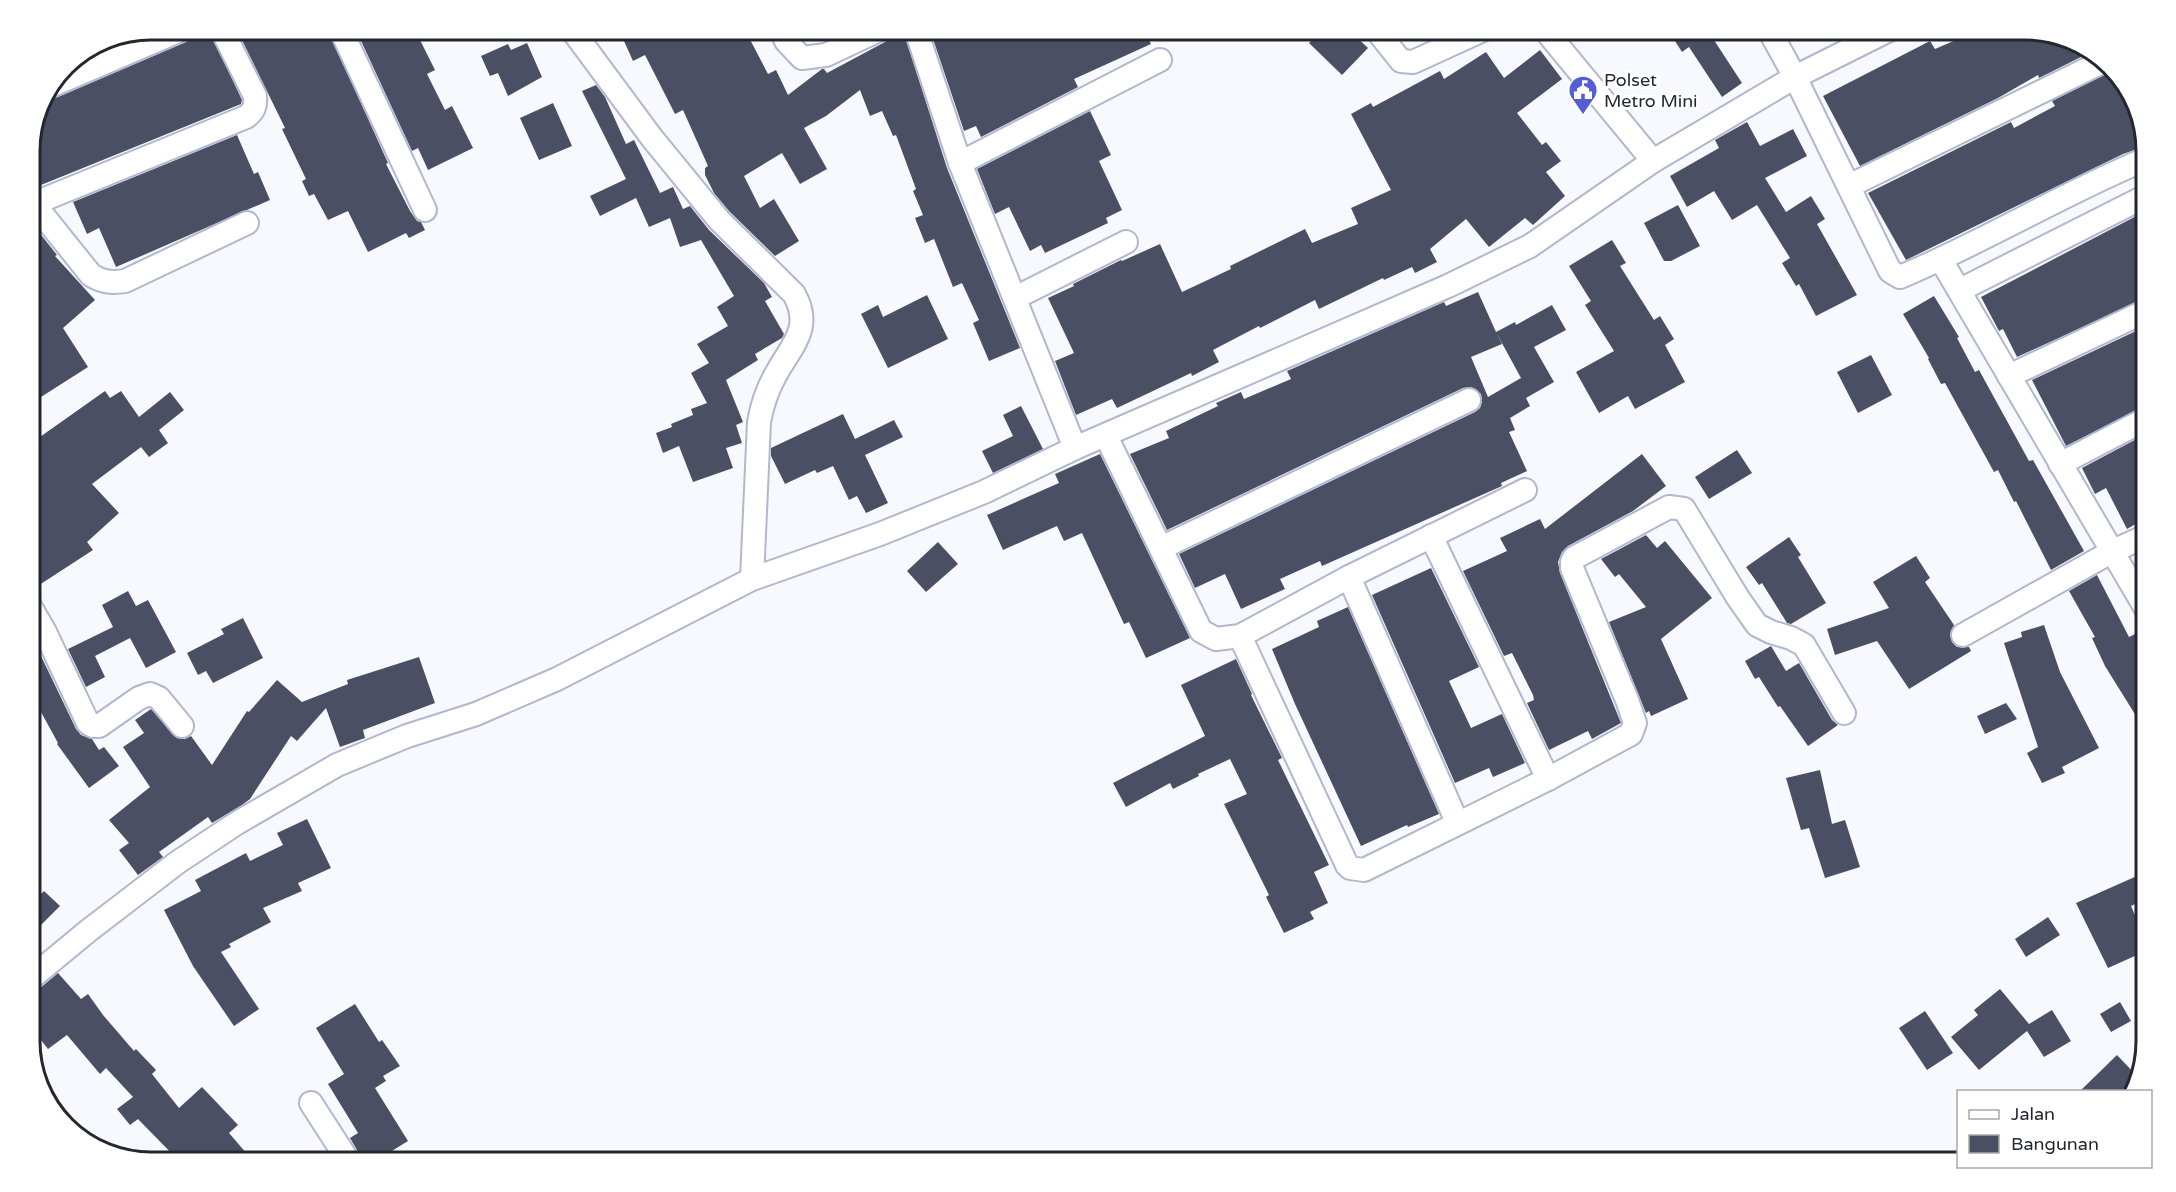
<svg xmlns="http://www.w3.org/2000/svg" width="2176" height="1192" viewBox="0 0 2176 1192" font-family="'Varela Round',sans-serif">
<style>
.building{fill:#4b4f63;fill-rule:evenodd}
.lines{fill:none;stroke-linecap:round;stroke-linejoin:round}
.minor-casing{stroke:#b1b7ce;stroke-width:26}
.minor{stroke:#fff;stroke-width:22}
.labels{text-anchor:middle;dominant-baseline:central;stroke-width:6;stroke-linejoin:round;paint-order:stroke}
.poi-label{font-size:18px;fill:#252730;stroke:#fff;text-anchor:start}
.rim{fill:none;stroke:#252730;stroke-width:3}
</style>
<rect width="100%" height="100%" fill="#f8f9fe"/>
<g class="building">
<polygon points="194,30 209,30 242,100 241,104 41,185 30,162 30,144 39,105 45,96 52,98 58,97 186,42 192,38"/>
<polygon points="237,30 328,30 388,163 386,164 410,211 417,221 421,222 425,230 409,238 406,233 368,252 348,211 328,220 314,194 309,196 302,181 306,179 282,129 285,128"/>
<polygon points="356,30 415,30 435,70 427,74 445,110 452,106 473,148 428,170 418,148 412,151"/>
<polygon points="619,30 745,30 768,74 776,70 788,95 822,69 824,69 827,73 885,42 890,37 892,30 903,30 947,168 1020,348 989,361 973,323 979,320 962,283 953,287 934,239 925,243 915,218 923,215 913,191 916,189 896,135 893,136 882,111 870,116 860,90 826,116 804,128 827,169 800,184 782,153 744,176 760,208 774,199 799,241 775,256 729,211 714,193 705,175 705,168 708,166 683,110 675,114 645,55 633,61"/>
<polygon points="930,30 1144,30 1151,44 1074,79 1078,87 981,137 976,126 964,131"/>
<polygon points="1322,30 1349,30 1368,48 1342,75 1309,43"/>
<polygon points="1668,30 1716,30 1710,34 1742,83 1722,97 1689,47 1682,52"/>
<polygon points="1979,30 2024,30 2085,46 2091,52 2039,78 2038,75 1998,98 1860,166 1823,96 1930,41 1935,49"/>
<polygon points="143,32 68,64 105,39"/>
<polygon points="527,43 542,77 508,96 498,73 490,76 481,56 508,44 511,50"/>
<polygon points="1540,50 1562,79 1517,113 1542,145 1546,142 1561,161 1546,172 1565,196 1533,225 1525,218 1489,247 1466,219 1430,249 1437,262 1415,273 1412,267 1384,280 1383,278 1319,309 1315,300 1260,328 1259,326 1213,350 1219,362 1192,376 1191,373 1117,408 1112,399 1076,415 1055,361 1074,353 1048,298 1074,286 1073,284 1121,260 1122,261 1160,244 1182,292 1231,269 1230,266 1305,229 1312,243 1358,224 1351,208 1391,190 1351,114 1371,103 1373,107 1440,71 1444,79 1486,52 1504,78"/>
<polygon points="2112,71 2126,84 2146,146 2123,154 1906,260 1868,193 2011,122 2014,128 2055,106 2052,101"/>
<polygon points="596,85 605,97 626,144 634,140 660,193 673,187 683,209 690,206 709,230 764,283 772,297 765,301 784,334 782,338 755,354 758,360 726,380 743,422 736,425 742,443 726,448 733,468 693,482 679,446 663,453 656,433 672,427 671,424 693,415 691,409 707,403 691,373 709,363 697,344 728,326 717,307 734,296 701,240 680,247 670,218 649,227 636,198 600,216 590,196 626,179 582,91"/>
<polygon points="553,103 572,146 539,160 520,118"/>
<polygon points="1090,111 1111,155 1099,161 1122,210 1106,218 1108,223 1045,253 1041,245 1030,251 1009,207 995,214 977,169"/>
<polygon points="1747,122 1760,146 1793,129 1807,156 1765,178 1786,212 1811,196 1825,219 1817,224 1857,295 1816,316 1799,284 1796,286 1782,263 1790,258 1757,205 1732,220 1714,191 1687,207 1670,176 1719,148 1715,140"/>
<polygon points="237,135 254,174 258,172 270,200 116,267 99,228 87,234 73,202"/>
<polygon points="1678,205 1700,246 1671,261 1664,261 1644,223"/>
<polygon points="2146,211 2146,298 2017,357 2003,329 1999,331 1981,297"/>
<polygon points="30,221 57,255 55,256 95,300 63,328 88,367 30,404"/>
<polygon points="1612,240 1626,263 1620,266 1654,320 1660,316 1674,339 1665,345 1685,382 1635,409 1628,396 1599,413 1576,372 1614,351 1585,305 1591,301 1569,266"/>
<path d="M 1478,292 L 1496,332 L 1515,322 L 1516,325 L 1552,305 L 1566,330 L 1534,347 L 1554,382 L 1526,398 L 1530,406 L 1510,418 L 1515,430 L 1509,432 L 1527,471 L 1501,483 L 1502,486 L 1322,566 L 1320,561 L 1280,579 L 1285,589 L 1241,609 L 1225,574 L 1195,588 L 1179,554 L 1475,412 L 1480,408 L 1482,402 L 1481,394 L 1471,387 L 1463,388 L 1167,530 L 1130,454 L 1169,438 L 1166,431 L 1218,406 L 1216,403 L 1241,392 L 1244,399 L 1291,379 L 1287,371 L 1444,302 L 1446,306 ZM 1497,334 L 1521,378 L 1488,397 L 1471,357 L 1502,344 Z"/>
<polygon points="927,295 948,339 888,368 861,314 878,305 883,317"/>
<polygon points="1934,296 1959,337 1957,338 1975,372 1979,370 2029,461 2033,460 2084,551 2051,570 2016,501 2014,502 1998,470 1994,472 1945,383 1941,384 1928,359 1929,358 1903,314"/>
<polygon points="2136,331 2146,350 2146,406 2066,446 2032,380"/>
<polygon points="1871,355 1892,395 1858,413 1837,372"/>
<polygon points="105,391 110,398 121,391 139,417 170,392 184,410 159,430 168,443 149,457 141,447 92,484 119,513 87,542 93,550 30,591 30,444"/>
<polygon points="1021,406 1043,449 993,473 982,451 1013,436 1003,415"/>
<polygon points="843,414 855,439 894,420 903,437 865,455 888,503 866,513 857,496 849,500 833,466 817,473 815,470 785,484 771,456 771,448"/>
<polygon points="2146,434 2146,518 2127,529 2106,488 2095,494 2082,468"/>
<polygon points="1737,450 1752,473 1709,499 1695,477"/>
<polygon points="1100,454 1190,638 1146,658 1129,622 1124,624 1082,533 1064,541 1057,526 1003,550 987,515 1059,483 1055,474"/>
<polygon points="1642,454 1666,486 1633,511 1568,546 1562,552 1558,562 1560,573 1621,723 1592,739 1588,731 1549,750 1527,703 1534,700 1533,695 1512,653 1504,656 1463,571 1507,551 1500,538 1540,519 1545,529"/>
<polygon points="1646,535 1657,548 1665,541 1712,598 1661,639 1688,699 1651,716 1649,711 1646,713 1609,622 1646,607 1619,574 1615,577 1601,559"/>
<polygon points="1789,537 1801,555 1798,557 1826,603 1791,624 1787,623 1762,583 1759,585 1746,567"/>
<polygon points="938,542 958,564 926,592 907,571"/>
<polygon points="1916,556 1930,578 1925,582 1954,625 1950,634 1952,642 1957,647 1969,647 1971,651 1909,689 1877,641 1835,655 1827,629 1889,608 1873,582"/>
<polygon points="1431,568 1479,667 1449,681 1471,728 1502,714 1525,763 1493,777 1489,768 1455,783 1372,595"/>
<polygon points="2097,575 2129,637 2139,632 2146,648 2146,732 2105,666 2092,638 2095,637 2069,591"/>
<polygon points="128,591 136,606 148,600 176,652 146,668 130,638 95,656 105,677 86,687 68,649 113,627 102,605"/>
<polygon points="1348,607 1439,814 1408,827 1407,825 1361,846 1295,704 1272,649 1319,627 1317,621"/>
<polygon points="243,618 263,658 213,683 206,671 198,675 187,653 224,634 221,629"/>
<polygon points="2044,625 2060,672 2099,748 2062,767 2065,773 2042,783 2027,753 2038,747 2004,643 2022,637 2021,632"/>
<polygon points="30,633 76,729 81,735 92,739 99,750 104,747 119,766 89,788 57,744 58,743 30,692"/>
<polygon points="1771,646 1786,671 1799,663 1832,720 1838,725 1808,746 1780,706 1778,707 1759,677 1755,679 1745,661"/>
<polygon points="419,657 435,703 363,730 365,738 340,747 326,708 297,741 291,736 250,799 242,805 212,823 208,817 159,852 163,857 138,875 119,850 129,843 109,820 150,787 123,747 144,733 135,720 151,709 177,738 185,739 191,736 212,765 247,711 249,712 277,680 302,702 348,684 347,680"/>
<polygon points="1236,659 1252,694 1251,695 1282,758 1278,760 1329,865 1314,872 1328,903 1310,912 1314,919 1284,933 1266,897 1269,895 1224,804 1247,794 1230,759 1198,774 1199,776 1173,789 1170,783 1126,807 1113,783 1205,736 1181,685"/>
<polygon points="2006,703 2017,719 1985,734 1977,716"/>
<polygon points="1820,770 1832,824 1845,820 1860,867 1825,878 1809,828 1801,830 1786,778"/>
<polygon points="307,819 331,868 298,883 302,891 263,908 271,922 229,944 231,947 221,952 259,1009 234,1026 193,966 164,910 201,891 195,880 246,853 250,861 283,845 277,833"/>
<polygon points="2146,872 2146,899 2131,906 2146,941 2146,951 2108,968 2076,903"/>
<polygon points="44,891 60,906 30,936 30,905"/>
<polygon points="2048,917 2060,935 2026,957 2015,939"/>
<polygon points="58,973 81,999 88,994 103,1015 134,1051 136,1049 156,1070 152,1074 179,1108 202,1087 238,1125 229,1133 254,1162 180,1162 138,1119 130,1125 117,1109 133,1097 106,1068 100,1074 67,1035 48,1049 30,1026 30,992 39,989"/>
<polygon points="2000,989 2029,1024 2052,1010 2071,1041 2044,1057 2027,1031 1979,1070 1951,1037 1978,1015 1974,1010"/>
<polygon points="2120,1002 2131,1021 2111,1032 2100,1014"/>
<polygon points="355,1004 379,1042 382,1040 400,1066 383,1076 386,1081 375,1088 408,1141 374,1162 364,1162 350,1138 358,1133 328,1084 344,1074 316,1028"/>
<polygon points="1925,1011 1953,1053 1927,1070 1899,1028"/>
<polygon points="2117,1055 2137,1076 2120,1092 2079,1092"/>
</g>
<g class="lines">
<g class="minor-casing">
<g id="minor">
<polyline points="341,30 425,210"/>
<path d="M 572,30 L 652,138 L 719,220 L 794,294 C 813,328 792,345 776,374 C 767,390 762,405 759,422 L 752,579"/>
<polyline points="781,30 786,41 802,58 826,55 879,30"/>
<polyline points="916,30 960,163 1075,448"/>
<polyline points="1545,30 1653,161"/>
<path d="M 1769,30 L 1795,77 L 1890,271 L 1900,277 C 1984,242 2062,194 2146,159"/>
<polyline points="1381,36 1401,61 1413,62 1483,30"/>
<polyline points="53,85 181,30"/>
<polyline points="960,163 1160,60"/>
<polyline points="1849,186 2102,62"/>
<path d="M 30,199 L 36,201 L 45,199 L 246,117 C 254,111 256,106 255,96 L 222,30"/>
<path d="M 30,199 L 91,275 C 102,282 111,283 125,281 L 247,223"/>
<polyline points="1941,260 2146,609"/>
<polyline points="1960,290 2146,196"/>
<polyline points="1015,298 1126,242"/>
<polyline points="2009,376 2146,311"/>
<polyline points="1106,436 1201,631 1216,639 1240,636 1349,577 1525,490"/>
<polyline points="2060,464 2146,419"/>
<polyline points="1431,536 1548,779"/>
<polyline points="1161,548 1469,400"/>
<polyline points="1349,577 1457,822"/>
<polyline points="30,606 45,632 88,723 93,726 99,726 139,698 150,694 159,698 182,726"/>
<polyline points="1963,635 2111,552 2146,536"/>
<polyline points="1240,636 1347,865 1350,868 1364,870 1548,779 1631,734 1635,723 1627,700 1572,568 1572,562 1574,558 1669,507 1684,509 1738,598 1757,625 1771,632 1791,638 1804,645 1844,713"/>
<polyline points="30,979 88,931 178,862 237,823 337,765 407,736 476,714 557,679 752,579 880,534 984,492 1075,448 1448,286 1530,246 1653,161 1795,77 1889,30"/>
<polyline points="311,1103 349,1162"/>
</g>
</g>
<use href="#minor" class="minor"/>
</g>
<defs>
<g id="civic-pin" transform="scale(1.5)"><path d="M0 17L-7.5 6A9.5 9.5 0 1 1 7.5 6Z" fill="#565ed4" stroke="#fff"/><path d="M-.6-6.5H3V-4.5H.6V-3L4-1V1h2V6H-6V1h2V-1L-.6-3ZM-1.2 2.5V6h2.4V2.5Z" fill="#fff"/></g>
</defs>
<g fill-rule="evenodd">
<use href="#civic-pin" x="1583" y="90"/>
</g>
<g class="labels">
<g class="poi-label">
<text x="1604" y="80">Polset<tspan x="1604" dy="21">Metro Mini</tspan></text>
</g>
</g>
<path d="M0 0H2176V1192H0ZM151 40H2025A111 111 0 0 1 2136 151V1041A111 111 0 0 1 2025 1152H151A111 111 0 0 1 40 1041V151A111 111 0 0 1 151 40Z" fill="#fff" fill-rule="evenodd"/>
<path class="rim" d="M151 40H2025A111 111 0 0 1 2136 151V1041A111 111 0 0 1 2025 1152H151A111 111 0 0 1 40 1041V151A111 111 0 0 1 151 40Z"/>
<rect x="1957" y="1090" width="195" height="78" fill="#ffffff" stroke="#a8a9ac" stroke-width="1.5"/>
<rect x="1969" y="1110" width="30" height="9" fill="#ffffff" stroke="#a8a9ac" stroke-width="1.5"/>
<text x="2011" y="1120" font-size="18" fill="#252730">Jalan</text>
<rect x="1969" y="1135" width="30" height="18" fill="#4b4f63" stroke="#a8a9ac" stroke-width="1.5"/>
<text x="2011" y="1150" font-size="18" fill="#252730">Bangunan</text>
</svg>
